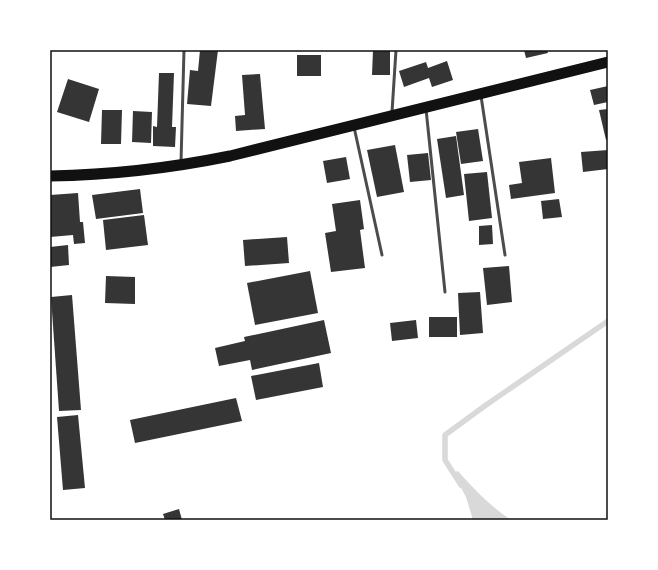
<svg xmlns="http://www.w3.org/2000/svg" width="658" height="570" viewBox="0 0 658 570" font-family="'Nunito Sans',sans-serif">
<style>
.water{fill:#d9d9d9}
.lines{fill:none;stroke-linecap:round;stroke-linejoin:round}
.stream{stroke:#d9d9d9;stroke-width:5.5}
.building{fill:#353535}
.service{stroke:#4c4c4c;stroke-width:3}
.trunk{stroke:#111;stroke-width:11}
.neatline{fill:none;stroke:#111;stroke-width:1.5}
</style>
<rect width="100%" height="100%" fill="#fff"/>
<path class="water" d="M 458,471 C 475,490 490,506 511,520 L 473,520 L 466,497 L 453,473 Z"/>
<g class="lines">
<polyline class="stream" points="461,485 445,460 445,435 486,405 608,321"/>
</g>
<g class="building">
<polygon points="200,50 218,50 211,106 187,104 190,70 198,71"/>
<polygon points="373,50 390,50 390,75 372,75"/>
<polygon points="524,50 547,50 548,53 526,58"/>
<rect x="297" y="55" width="24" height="21"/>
<polygon points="447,61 453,80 432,87 429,78 404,87 399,71 426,62 428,68"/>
<polygon points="159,73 174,73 172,127 176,127 175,147 153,146 153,126 157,127"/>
<polygon points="260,74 265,129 236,131 235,116 245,115 242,75"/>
<polygon points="68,79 99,89 89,122 57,112"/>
<polygon points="608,86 608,102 594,105 590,90"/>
<polygon points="608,109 608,139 606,140 599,110"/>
<polygon points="102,110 122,110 121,144 101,144"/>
<polygon points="133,111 152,112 151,143 132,142"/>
<polygon points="478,129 483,161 461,164 456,132"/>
<polygon points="456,136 464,195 446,198 437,139"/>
<polygon points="395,145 404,192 377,197 367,150"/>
<polygon points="608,150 608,169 583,172 581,152"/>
<polygon points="428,153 431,180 410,182 407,155"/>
<polygon points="346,157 350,179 327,183 323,161"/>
<polygon points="551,158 555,193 511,199 509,185 522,183 519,162"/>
<polygon points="487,172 492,218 469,221 464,174"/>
<polygon points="140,189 143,213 96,219 92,195"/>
<polygon points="78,193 80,222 83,222 85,243 74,244 73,235 50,237 50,195"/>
<polygon points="559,199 562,217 543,219 541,201"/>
<polygon points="360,200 364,229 360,230 365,268 331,272 325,233 336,231 332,204"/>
<polygon points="144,215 148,245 106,250 103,220"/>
<polygon points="492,225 493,244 479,245 479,226"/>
<polygon points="287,237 289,263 245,266 243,240"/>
<polygon points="68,245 69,265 50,267 50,247"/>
<polygon points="509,266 512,302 487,305 483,268"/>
<polygon points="310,271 318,313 255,325 247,283"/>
<polygon points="106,276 135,277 135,304 105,303"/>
<polygon points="480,292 483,333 460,335 458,293"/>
<polygon points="72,295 81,410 59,411 51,297"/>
<rect x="429" y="317" width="28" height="20"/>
<polygon points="324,320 331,353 252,370 250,360 219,366 215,348 245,341 244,337"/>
<polygon points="416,320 418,338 392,341 390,323"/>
<polygon points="319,363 323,387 256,400 251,376"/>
<polygon points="236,398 242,421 135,443 130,420"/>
<polygon points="78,415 85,488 63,490 57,417"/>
<polygon points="179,509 182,520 165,520 163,514"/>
</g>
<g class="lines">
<g class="service">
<polyline points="481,96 505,255"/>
<polyline points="426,109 445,292"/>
<polyline points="392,112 396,50"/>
<polyline points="354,127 382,255"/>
<polyline points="181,162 184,50"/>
</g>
<path class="trunk" d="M 50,176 C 110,175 171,168 230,156 L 608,62"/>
</g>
<rect width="658" height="570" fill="none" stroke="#ffffff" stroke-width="102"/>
<rect x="51" y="51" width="556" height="468" class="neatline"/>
</svg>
